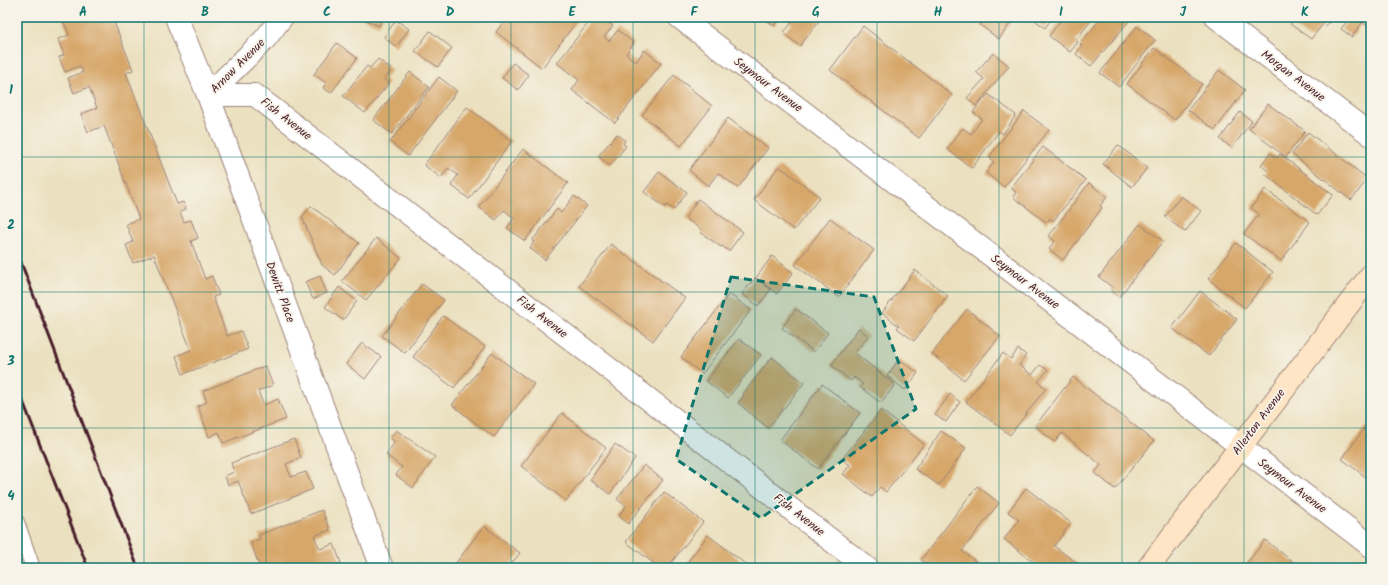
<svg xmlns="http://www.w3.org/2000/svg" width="1388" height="585" viewBox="0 0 1388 585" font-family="Kalam,sans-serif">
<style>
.building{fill:#d7a76b}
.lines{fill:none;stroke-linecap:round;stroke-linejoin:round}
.lane-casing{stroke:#9a8076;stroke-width:16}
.street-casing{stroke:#9a8076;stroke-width:24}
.secondary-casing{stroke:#9a8076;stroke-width:24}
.lane{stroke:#fff;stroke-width:14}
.street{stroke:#fff;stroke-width:22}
.secondary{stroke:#fee5c5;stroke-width:22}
.rail{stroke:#4a1f2b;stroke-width:3}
.marked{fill:#0f766e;fill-opacity:0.2;stroke:#0f766e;stroke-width:3;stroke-dasharray:8 5;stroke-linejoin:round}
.grid{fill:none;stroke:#0f766e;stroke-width:1;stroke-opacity:0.55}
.labels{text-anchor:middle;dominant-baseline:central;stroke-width:3.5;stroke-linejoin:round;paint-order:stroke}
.street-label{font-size:12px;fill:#4a1f2b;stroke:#f7f3e8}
.neatline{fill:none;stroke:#0f766e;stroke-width:1.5}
.grid-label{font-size:13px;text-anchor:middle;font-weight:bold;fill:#0f766e}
</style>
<rect width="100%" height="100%" fill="#f7f3e8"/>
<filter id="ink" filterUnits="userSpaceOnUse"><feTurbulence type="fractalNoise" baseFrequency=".025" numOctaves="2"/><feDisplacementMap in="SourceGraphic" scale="8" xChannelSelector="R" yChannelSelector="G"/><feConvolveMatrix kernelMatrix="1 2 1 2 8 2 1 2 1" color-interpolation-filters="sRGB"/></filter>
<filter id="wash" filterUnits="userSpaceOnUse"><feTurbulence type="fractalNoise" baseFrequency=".012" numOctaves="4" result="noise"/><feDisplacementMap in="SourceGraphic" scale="16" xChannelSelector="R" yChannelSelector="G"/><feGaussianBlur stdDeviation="0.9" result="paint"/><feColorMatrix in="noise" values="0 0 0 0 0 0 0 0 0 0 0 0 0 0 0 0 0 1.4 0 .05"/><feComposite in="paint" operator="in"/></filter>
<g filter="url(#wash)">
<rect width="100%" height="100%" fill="#ebe1c0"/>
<g id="blocks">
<g class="building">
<polygon points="62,17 112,17 133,70 126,73 177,204 183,202 186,209 180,212 184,222 191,220 198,238 191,241 205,279 212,276 219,295 213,297 227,336 241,331 248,349 183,374 176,356 191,350 154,255 133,263 126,245 133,242 126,224 139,219 111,144 104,126 88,132 81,114 97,108 89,87 74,93 68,78 83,72 80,66 65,72 59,57 64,55 58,39 69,35"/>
<polygon points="360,17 383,17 379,26"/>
<polygon points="508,17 580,17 542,68 496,32"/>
<polygon points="593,17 601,17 613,26 604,37 609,41 618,30 634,43 626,54 636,62 644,50 661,63 615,123 572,90 579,80 557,63"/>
<polygon points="762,17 780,17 774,26"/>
<polygon points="785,17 822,17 800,46 783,33 792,23"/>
<polygon points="986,17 1015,17 999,39 980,25"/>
<polygon points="1031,17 1053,17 1045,28"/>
<polygon points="1063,17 1094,17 1075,41 1078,42 1070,52 1049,36"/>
<polygon points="1102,17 1126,17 1130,20 1091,66 1076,54 1082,46 1080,44"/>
<polygon points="1296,17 1328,17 1331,19 1326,26 1323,24 1311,39 1290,24"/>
<polygon points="1350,17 1354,17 1362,23 1352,37 1341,29"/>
<polygon points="1365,17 1371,17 1371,29 1362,22"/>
<polygon points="396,20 409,29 396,47 384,37"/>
<polygon points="863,26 952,95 919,138 830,70"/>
<polygon points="1137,26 1155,40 1119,87 1100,73"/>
<polygon points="430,31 452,48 438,67 415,51"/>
<polygon points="337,43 357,58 331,93 323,88 326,83 314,74"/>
<polygon points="1154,48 1202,84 1175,120 1127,84"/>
<polygon points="993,53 1009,66 976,106 967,98 984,79 976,72"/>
<polygon points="378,59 392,70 384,79 389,83 365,113 343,96 367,66 370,68"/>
<polygon points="513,63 529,75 518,90 502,78"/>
<polygon points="1219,70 1245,90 1215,130 1188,110"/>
<polygon points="410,72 429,87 392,134 373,120"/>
<polygon points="674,75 712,106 681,146 642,115"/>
<polygon points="439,77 457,91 408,156 390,142"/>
<polygon points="988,94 1016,115 1003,134 999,131 972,168 947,149 963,128 971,134 982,119 973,112"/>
<polygon points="1268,104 1305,131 1286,157 1249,129"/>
<polygon points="467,107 512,141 469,199 451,185 458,175 448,168 441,178 424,165"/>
<polygon points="1024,111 1049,130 1004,187 986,173 994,162 989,157"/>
<polygon points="1240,112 1252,121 1232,148 1220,139"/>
<polygon points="728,118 768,148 738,188 718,173 708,186 689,170"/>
<polygon points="1308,132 1368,179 1351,200 1292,154"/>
<polygon points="617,134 625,140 623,144 626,146 610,166 598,156"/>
<polygon points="1118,145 1147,168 1132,187 1103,164"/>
<polygon points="1043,147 1086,180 1053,221 1050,218 1047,223 1013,197 1016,192 1011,188"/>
<polygon points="523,149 568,183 525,241 507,228 514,218 504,210 496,220 479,207"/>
<polygon points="1270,153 1277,158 1280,154 1333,195 1317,215 1265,174 1268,171 1261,165"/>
<polygon points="779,166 820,197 794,230 754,200"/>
<polygon points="659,172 687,192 674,210 667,205 665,207 644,192"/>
<polygon points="1089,183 1107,197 1100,206 1102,208 1063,260 1049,249 1055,241 1049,236"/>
<polygon points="1265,189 1310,222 1281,261 1244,234 1259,214 1251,208"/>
<polygon points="574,196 587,206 545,260 530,248 534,242 532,241 557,209 561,213"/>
<polygon points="1181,196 1201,211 1185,232 1165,217"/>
<polygon points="698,199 743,232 729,251 722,246 721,247 700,232 702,230 685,218"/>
<polygon points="311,206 359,243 335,275 322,265 302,217"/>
<polygon points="830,218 874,250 839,297 795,265"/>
<polygon points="1140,224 1163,241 1119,297 1111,291 1113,288 1099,277"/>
<polygon points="376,238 401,258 366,300 342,281"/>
<polygon points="1236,243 1273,272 1245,308 1208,279"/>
<polygon points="611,244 685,298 653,341 579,286"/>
<polygon points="772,256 793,273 777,294 756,278"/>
<polygon points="915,270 948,296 914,341 897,328 899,326 882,313"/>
<polygon points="320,276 327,293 313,299 305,282"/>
<polygon points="755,278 771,289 758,306 742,294"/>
<polygon points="422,284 444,300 405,353 382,336"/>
<polygon points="339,287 357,301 343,320 325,307"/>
<polygon points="1200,291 1237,319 1209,356 1172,328"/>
<polygon points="729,294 751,310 702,374 681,357"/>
<polygon points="796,309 828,333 814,352 782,328"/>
<polygon points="967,309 1000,336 964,380 932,354"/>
<polygon points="443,316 485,347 454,388 413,357"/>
<polygon points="859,328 868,336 855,353 895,385 881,403 860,387 863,384 854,377 851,381 831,365"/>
<polygon points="739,339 761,355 728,398 706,381"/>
<polygon points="362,343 381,357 365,379 346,364"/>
<polygon points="1018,349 1026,355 1019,365 1032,375 1040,365 1048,370 1038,382 1046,388 1010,435 966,402 1003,353 1011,359"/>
<polygon points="492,353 534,384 494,437 452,405"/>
<polygon points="772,357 804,383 768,428 738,403 744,395 743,394"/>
<polygon points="899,359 918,373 905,390 887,376"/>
<polygon points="265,366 273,385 258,391 261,399 264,405 278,399 286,419 223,443 219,432 209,437 198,406 207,402 203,391"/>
<polygon points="1073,377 1154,441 1115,489 1095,473 1101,465 1062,433 1055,442 1035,426"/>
<polygon points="822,384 860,413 818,469 780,440"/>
<polygon points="950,394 960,402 946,422 935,415"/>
<polygon points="881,410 924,444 886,492 880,487 872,497 843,474 850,465 842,459"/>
<polygon points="562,413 606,448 566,501 521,466"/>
<polygon points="1366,426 1371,429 1371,481 1342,459"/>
<polygon points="396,430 435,457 413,488 396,475 402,467 386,455 395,442 390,438"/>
<polygon points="941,431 966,448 939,485 915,469"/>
<polygon points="294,439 301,458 286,464 291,477 306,472 313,489 251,514 238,481 228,485 225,476 234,472 231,463"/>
<polygon points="615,444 635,458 610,494 590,480"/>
<polygon points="644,465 663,480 628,524 619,516 626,506 617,499"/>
<polygon points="977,486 999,503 962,551 985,568 931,568 921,560"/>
<polygon points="1026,488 1071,523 1054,546 1078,564 1075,568 1041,568 1004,539 1019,520 1008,512"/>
<polygon points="664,492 703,522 667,568 660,568 626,542"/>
<polygon points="322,510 330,530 314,536 320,549 334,544 341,563 328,568 260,568 251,543 260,539 259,535"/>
<polygon points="484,526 520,553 508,568 452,568"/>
<polygon points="708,535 748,566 751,568 683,568"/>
<polygon points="1265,540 1301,568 1243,568"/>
</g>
</g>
</g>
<g filter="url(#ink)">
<use href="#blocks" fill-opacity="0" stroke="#9a8076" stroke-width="1"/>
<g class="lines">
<g class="lane-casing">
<polyline id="lane" points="17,522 33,568"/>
</g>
<g class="street-casing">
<g id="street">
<polyline points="176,17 208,95 382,568"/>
<polyline points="679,17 1371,546"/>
<polyline points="1216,17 1371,135"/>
<polyline points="208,95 255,95 867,568"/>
<polyline points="208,95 265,39 282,17"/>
</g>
</g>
<g class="secondary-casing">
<polyline id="secondary" points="1148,568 1371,275"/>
</g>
<use href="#lane" class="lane"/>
<use href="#street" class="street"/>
<use href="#secondary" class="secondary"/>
<g class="rail">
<polyline points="17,252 138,568"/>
<polyline points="17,386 88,568"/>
</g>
</g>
</g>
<path class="marked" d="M 731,277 L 874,297 L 916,409 L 761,518 L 676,459 Z"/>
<path class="grid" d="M 144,17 L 144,568M 266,17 L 266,568M 389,17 L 389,568M 511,17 L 511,568M 633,17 L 633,568M 755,17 L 755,568M 877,17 L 877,568M 999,17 L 999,568M 1122,17 L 1122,568M 1244,17 L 1244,568M 17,157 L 1371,157M 17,292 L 1371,292M 17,428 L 1371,428"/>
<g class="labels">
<g class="street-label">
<text transform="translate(238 66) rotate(-45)">Arnow Avenue</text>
<text transform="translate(1293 76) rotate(37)">Morgan Avenue</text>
<text transform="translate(768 85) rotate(37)">Seymour Avenue</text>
<text transform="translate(286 119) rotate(38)">Fish Avenue</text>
<text transform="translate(1025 282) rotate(37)">Seymour Avenue</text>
<text transform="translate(280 292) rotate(70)">Dewitt Place</text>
<text transform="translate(542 317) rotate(38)">Fish Avenue</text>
<text transform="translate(1259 422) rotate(-53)">Allerton Avenue</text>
<text transform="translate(1292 486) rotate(37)">Seymour Avenue</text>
<text transform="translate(799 515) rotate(38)">Fish Avenue</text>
</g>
</g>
<rect width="1388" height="585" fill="none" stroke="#f7f3e8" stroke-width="44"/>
<rect x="22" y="22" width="1344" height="541" class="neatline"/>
<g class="grid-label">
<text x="83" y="16">A</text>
<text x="205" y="16">B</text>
<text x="327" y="16">C</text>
<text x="450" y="16">D</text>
<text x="572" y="16">E</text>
<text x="694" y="16">F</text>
<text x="816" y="16">G</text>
<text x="938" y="16">H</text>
<text x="1061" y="16">I</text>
<text x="1183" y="16">J</text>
<text x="1305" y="16">K</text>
<text x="11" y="94">1</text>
<text x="11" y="229">2</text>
<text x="11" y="365">3</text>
<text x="11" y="500">4</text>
</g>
</svg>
